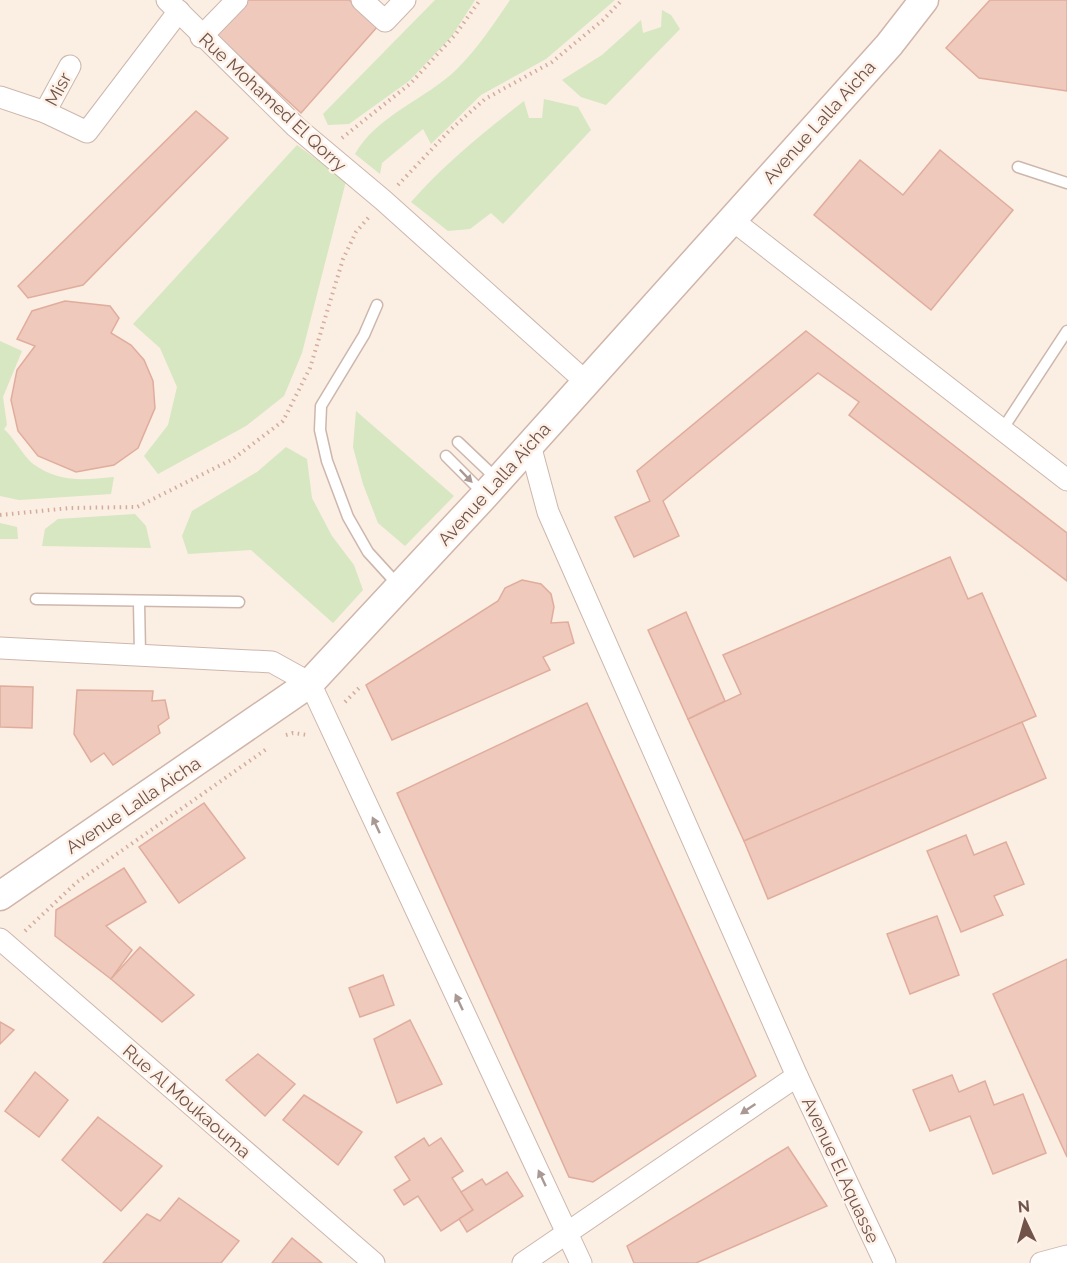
<svg xmlns="http://www.w3.org/2000/svg" width="1067" height="1263" viewBox="0 0 1067 1263" font-family="Raleway,sans-serif">
<style>
.green{fill:#d6e7c2}
.building{fill:#efc9bc;stroke:#e0ad9d;stroke-width:1.5}
.lines{fill:none;stroke-linecap:round;stroke-linejoin:round}
.lane-casing{stroke:#cdb7ad;stroke-width:13}
.street-casing{stroke:#cdb7ad;stroke-width:23}
.secondary-casing{stroke:#d0b5aa;stroke-width:31}
.path{stroke:#d3ac9f;stroke-width:4;stroke-dasharray:1.5 4.5;stroke-linecap:butt}
.lane{stroke:#fff;stroke-width:10}
.street{stroke:#fff;stroke-width:21}
.secondary{stroke:#fff;stroke-width:28}
.oneway{fill:#aa9892}
.labels{text-anchor:middle;dominant-baseline:central;stroke-width:5;stroke-linejoin:round;paint-order:stroke}
.street-label{font-size:18px;fill:#71534a;stroke:#fef2e8}
</style>
<rect width="100%" height="100%" fill="#fbeee2"/>
<g class="green">
<polygon points="435,0 475,0 452,36 409,81 349,124 328,125 323,114"/>
<path d="M 510,0 L 615,0 L 546,59 L 481,95 L 431,144 L 423,129 L 382,163 L 380,174 L 355,154 C 377,115 425,100 457,69 C 477,49 494,24 510,0 Z"/>
<polygon points="662,10 671,15 680,29 606,105 581,97 562,80 602,55 641,20 643,33 661,27"/>
<path d="M 544,99 L 578,107 L 591,130 L 503,224 L 491,213 L 470,229 L 448,231 L 411,202 C 445,163 484,132 524,101 L 529,118 L 542,118 Z"/>
<polygon points="297,145 346,181 302,353 284,396 246,426 158,474 144,456 168,425 177,387 160,348 133,324"/>
<path d="M 0,341 L 22,351 L 3,397 L 7,425 L 4,429 C 14,438 24,457 33,464 C 60,483 83,480 114,477 L 111,494 L 19,500 L 0,496 Z"/>
<polygon points="356,411 454,496 405,546 378,523 363,484 353,447"/>
<polygon points="286,447 307,459 312,498 332,536 354,565 363,590 333,623 251,550 188,554 182,536 192,511 257,472"/>
<polygon points="135,514 146,526 151,548 42,546 45,529 58,519"/>
<polygon points="0,523 17,527 18,539 0,539"/>
</g>
<g class="building">
<polygon points="245,0 349,0 378,26 301,113 214,33"/>
<polygon points="990,0 1067,0 1067,91 979,78 946,48"/>
<polygon points="196,111 228,138 83,285 28,298 18,286"/>
<polygon points="940,150 1013,210 931,310 814,215 860,160 903,195"/>
<polygon points="65,301 110,306 119,318 111,333 131,345 144,360 153,381 155,408 138,448 114,465 76,472 38,456 18,431 11,400 17,370 35,346 17,339 32,311"/>
<polygon points="806,331 1067,533 1067,581 849,415 859,402 818,373 663,501 679,536 634,557 615,517 650,501 637,471"/>
<polygon points="950,557 968,599 982,593 1036,716 744,841 688,719 741,694 723,655"/>
<polygon points="522,580 541,584 551,594 554,607 551,623 568,622 574,643 543,657 550,670 392,740 366,685 498,601 505,588"/>
<polygon points="686,612 725,701 688,719 648,630"/>
<polygon points="0,686 33,687 32,728 0,727"/>
<polygon points="77,690 153,691 152,701 165,700 169,718 158,726 160,733 113,765 104,753 91,762 74,734"/>
<polygon points="587,703 756,1076 593,1182 569,1177 397,793"/>
<polygon points="1022,722 1046,778 768,899 744,841"/>
<polygon points="204,803 245,858 179,903 139,847"/>
<polygon points="966,835 974,855 1006,842 1024,884 994,896 1003,915 961,932 927,851"/>
<polygon points="124,868 146,902 106,926 132,950 111,979 55,936 56,910"/>
<polygon points="937,916 959,975 910,994 887,934"/>
<polygon points="140,947 194,995 162,1022 111,979"/>
<polygon points="1067,959 1067,1157 993,994"/>
<polygon points="383,975 394,1005 360,1017 349,988"/>
<polygon points="410,1020 442,1084 397,1103 374,1039"/>
<polygon points="0,1022 14,1030 0,1044"/>
<polygon points="258,1054 295,1084 265,1116 226,1080"/>
<polygon points="35,1072 68,1100 39,1137 5,1111"/>
<polygon points="952,1075 959,1092 985,1081 994,1105 1023,1094 1046,1153 993,1174 970,1116 930,1131 913,1090"/>
<polygon points="304,1095 362,1132 338,1165 283,1120"/>
<polygon points="98,1117 162,1166 121,1211 62,1160"/>
<polygon points="424,1138 429,1146 441,1138 463,1171 452,1178 473,1210 441,1231 418,1196 404,1205 394,1190 410,1180 395,1157"/>
<polygon points="788,1147 827,1206 696,1263 634,1263 627,1246"/>
<polygon points="507,1172 523,1196 467,1232 459,1219 473,1210 461,1192 482,1179 486,1185"/>
<polygon points="179,1198 239,1241 221,1263 103,1263 147,1214 160,1221"/>
<polygon points="292,1238 322,1263 272,1263"/>
</g>
<g class="lines">
<g class="lane-casing">
<g id="lane">
<polyline points="1018,167 1067,183"/>
<polyline points="377,305 364,335 321,406 320,430 327,461 348,517 368,552 399,586"/>
<polyline points="1002,430 1067,331"/>
<polyline points="458,442 498,480"/>
<polyline points="446,456 484,494"/>
<polyline points="36,599 239,602"/>
<polyline points="139,602 140,654"/>
</g>
</g>
<g class="street-casing">
<g id="street">
<polyline points="167,0 296,127 383,200 586,382"/>
<polyline points="362,0 385,21 405,0"/>
<polyline points="201,37 237,0"/>
<polyline points="0,97 45,112 87,132 179,11"/>
<polyline points="45,112 70,66"/>
<polyline points="731,219 1067,480"/>
<polyline points="530,445 548,512 797,1076 885,1263"/>
<polyline points="0,648 272,662 310,683 581,1263"/>
<polyline points="0,939 374,1263"/>
<polyline points="523,1263 797,1076"/>
<polyline points="1041,1263 1067,1256"/>
</g>
</g>
<g class="secondary-casing">
<polyline id="secondary" points="0,896 310,683 485,495 889,45 924,0"/>
</g>
<g class="path">
<polyline points="342,138 411,83 455,35 480,0"/>
<polyline points="398,185 449,131 485,99 552,62 603,20 622,0"/>
<polyline points="0,515 70,508 137,507 233,459 283,421 310,368 343,259 356,232 369,217"/>
<polyline points="345,702 360,687"/>
<polyline points="286,735 293,733 308,735"/>
<polyline points="25,931 77,882 268,748"/>
</g>
<use href="#lane" class="lane"/>
<use href="#street" class="street"/>
<use href="#secondary" class="secondary"/>
</g>
<defs><path id="oneway-solid" d="M-6-.8H1V-3.2L6.5 0L1 3.2V.8H-6Z" transform="scale(1.5)"/></defs>
<g class="oneway">
<use href="#oneway-solid" transform="translate(466 476) rotate(46)"/>
<use href="#oneway-solid" transform="translate(376 825) rotate(-115)"/>
<use href="#oneway-solid" transform="translate(459 1002) rotate(-115)"/>
<use href="#oneway-solid" transform="translate(748 1109) rotate(146)"/>
<use href="#oneway-solid" transform="translate(542 1178) rotate(-115)"/>
</g>
<g class="labels">
<g class="street-label">
<text transform="translate(58 89) rotate(-62)">Misr</text>
<text transform="translate(273 102) rotate(43)">Rue Mohamed El Qorry</text>
<text transform="translate(819 122) rotate(-48)">Avenue Lalla Aicha</text>
<text transform="translate(494 484) rotate(-48)">Avenue Lalla Aicha</text>
<text transform="translate(133 805) rotate(-34)">Avenue Lalla Aicha</text>
<text transform="translate(187 1101) rotate(41)">Rue Al Moukaouma</text>
<text transform="translate(841 1170) rotate(65)">Avenue El Aquasse</text>
</g>
</g>
<g transform="translate(1025 1221) rotate(355)" stroke="#fef2e8" stroke-width="4.5" paint-order="stroke">
<path d="M0-4.5L10 22L0 15L-10 22Z" fill="#71534a"/>
<text y="-9" font-size="16" font-weight="bold" text-anchor="middle" fill="#71534a">N</text>
</g>
</svg>
